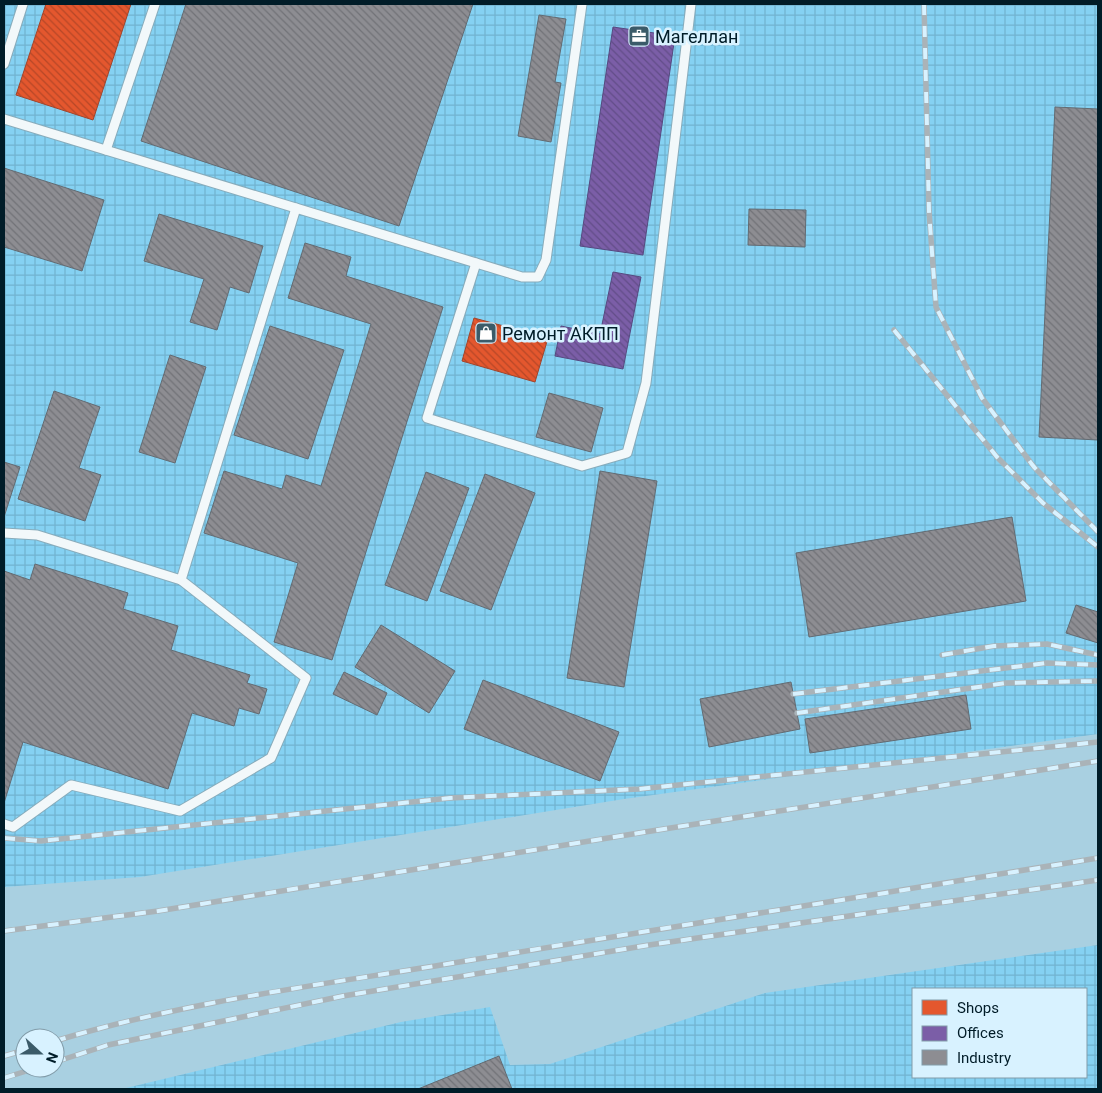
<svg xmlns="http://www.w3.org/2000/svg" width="1102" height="1093" viewBox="0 0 1102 1093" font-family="Roboto,sans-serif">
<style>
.industrial{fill:url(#industrial-grid);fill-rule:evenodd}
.shops{fill:url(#shops-back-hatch);stroke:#a0452c}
.offices{fill:url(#offices-back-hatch);stroke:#564a81}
.industry{fill:url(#industry-back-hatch);stroke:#636b72}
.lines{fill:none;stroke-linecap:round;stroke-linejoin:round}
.lane-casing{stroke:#88acbb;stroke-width:11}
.lane{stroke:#f2f8fa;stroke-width:9}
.rail-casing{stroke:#aab3b8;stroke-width:5.5}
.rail{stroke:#d8f2ff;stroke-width:4;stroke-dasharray:11;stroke-linecap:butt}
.labels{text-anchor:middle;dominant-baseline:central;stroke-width:5;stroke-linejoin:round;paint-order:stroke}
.poi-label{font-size:18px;fill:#001c28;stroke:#d8f2ff;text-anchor:start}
</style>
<defs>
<pattern id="industrial-grid" width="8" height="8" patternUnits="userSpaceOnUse" patternTransform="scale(1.25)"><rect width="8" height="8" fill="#85d1f2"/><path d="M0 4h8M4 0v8" fill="none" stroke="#71b3d0"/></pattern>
<pattern id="shops-back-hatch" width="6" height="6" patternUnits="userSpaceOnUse" patternTransform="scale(1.25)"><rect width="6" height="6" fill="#e4572e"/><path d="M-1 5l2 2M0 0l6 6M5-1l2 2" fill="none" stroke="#b64727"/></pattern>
<pattern id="offices-back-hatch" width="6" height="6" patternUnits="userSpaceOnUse" patternTransform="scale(1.25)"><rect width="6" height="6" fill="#7b5ea7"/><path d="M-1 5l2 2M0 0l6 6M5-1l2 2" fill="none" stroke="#624d88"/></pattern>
<pattern id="industry-back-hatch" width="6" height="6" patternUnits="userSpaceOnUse" patternTransform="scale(1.25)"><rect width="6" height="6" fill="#8d8d92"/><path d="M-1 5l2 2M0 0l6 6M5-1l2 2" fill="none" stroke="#717277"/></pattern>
</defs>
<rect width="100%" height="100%" fill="#a9d0e1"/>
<g class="industrial">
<polygon points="4,4 1098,4 1098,734 624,799 140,877 4,887"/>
<path d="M 1098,945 L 1098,1089 L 122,1089 L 401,1022 L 490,1007 L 510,1065 L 550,1064 L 765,993 ZM 913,989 L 1086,989 L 1086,1077 L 913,1077 Z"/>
</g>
<g class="shops">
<polygon points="46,4 131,4 93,120 16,95"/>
<polygon points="474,318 548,338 535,382 462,361"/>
</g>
<g class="offices">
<polygon points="613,27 675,36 643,255 580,246"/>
<polygon points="613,272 641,277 623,369 555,356 561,326 600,334"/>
</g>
<g class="industry">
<polygon points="186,4 473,4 399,226 141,141"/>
<polygon points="539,15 566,19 555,82 561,83 551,142 518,136"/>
<polygon points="1055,107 1098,109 1098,440 1039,437"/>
<polygon points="4,168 104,200 82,271 4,247"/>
<polygon points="749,209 806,210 805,247 748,245"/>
<polygon points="159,214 263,246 249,293 230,287 217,330 190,322 204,279 144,261"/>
<polygon points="305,243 351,257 346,276 443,307 332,660 274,642 298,563 204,533 224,471 282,489 286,475 321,486 371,324 288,298"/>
<polygon points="270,326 344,350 308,459 234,435"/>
<polygon points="170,355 206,367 175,463 139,452"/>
<polygon points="54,391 100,407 79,468 101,475 85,521 18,499"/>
<polygon points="549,393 603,408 591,452 536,437"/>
<polygon points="4,462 20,467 4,517"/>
<polygon points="600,471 657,481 624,687 567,678"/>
<polygon points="426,472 469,488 427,601 385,585"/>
<polygon points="485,474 535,493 491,610 440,591"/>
<polygon points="1012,517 1026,601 809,637 796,553"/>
<polygon points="35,564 128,593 123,609 178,626 171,650 250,675 247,683 267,689 259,714 239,708 234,726 192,713 168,789 23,742 4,803 4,571 30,580"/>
<polygon points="1076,605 1098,612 1098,643 1066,633"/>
<polygon points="381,625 455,671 429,713 355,667"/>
<polygon points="344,672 387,693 377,715 333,694"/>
<polygon points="483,680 619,732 600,781 464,729"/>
<polygon points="791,682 800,729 709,747 700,699"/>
<polygon points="966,695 971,729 810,753 805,719"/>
<polygon points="499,1056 512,1089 418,1089"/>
</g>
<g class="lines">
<g class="lane-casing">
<g id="lane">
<polyline points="4,64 23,4"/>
<polyline points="4,119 522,277 538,277 546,260 582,4"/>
<polyline points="106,150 155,4"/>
<polyline points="476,263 427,418 582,466 627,453 646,383 691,4"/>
<polyline points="4,533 37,535 181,580"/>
<polyline points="4,824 13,827 71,785 180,811 271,758 306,678 181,580 296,208"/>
</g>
</g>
<use href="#lane" class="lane"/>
<g class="rail-casing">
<g id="rail">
<polyline points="924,4 929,211 936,307 982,398 1034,467 1098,532"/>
<polyline points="894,330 997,457 1043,503 1098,547"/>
<polyline points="942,655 994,646 1047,644 1098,655"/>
<polyline points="793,694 1047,663 1098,665"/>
<polyline points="797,713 1006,683 1098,681"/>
<polyline points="4,838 41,841 450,798 639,789 1098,742"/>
<polyline points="4,931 158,911 645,832 1098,761"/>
<path d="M 55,1041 C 180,1003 312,986 441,965 C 660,928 879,895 1098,858"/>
<polyline points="4,1056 25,1050"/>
<polyline points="55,1062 108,1045 343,996 649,945 1098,880"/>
<polyline points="4,1078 36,1068"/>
</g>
</g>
<use href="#rail" class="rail"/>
</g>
<defs>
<g id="office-square" transform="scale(1.125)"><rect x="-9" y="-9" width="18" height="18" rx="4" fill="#3b5b69" stroke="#d8f2ff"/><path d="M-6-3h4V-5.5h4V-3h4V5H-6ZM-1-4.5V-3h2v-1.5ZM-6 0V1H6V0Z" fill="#fff"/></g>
<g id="shop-square" transform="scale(1.125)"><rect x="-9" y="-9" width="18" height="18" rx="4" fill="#3b5b69" stroke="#d8f2ff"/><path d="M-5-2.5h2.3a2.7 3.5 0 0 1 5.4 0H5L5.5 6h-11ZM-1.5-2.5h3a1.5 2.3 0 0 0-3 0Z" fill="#fff"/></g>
</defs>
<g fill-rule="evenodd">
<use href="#office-square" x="639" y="36"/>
<use href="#shop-square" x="486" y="333"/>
</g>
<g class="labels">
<g class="poi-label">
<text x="655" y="36">Магеллан</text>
<text x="502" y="333">Ремонт АКПП</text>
</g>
</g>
<rect width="1102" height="1093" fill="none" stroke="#001c28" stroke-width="10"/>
<rect x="912" y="988" width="175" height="90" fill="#d8f2ff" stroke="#829ca9"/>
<rect x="922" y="1000" width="25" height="15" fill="#e4572e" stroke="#829ca9"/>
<text x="957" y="1013" font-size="15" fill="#001c28">Shops</text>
<rect x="922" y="1026" width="25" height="15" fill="#7b5ea7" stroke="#829ca9"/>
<text x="957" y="1038" font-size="15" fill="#001c28">Offices</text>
<rect x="922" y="1050" width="25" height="15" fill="#8d8d92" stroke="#829ca9"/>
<text x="957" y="1063" font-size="15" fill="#001c28">Industry</text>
<g transform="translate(40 1053) rotate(111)"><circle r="24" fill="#d8f2ff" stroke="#829ca9"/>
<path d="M0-4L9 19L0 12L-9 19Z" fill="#3b5b69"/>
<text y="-8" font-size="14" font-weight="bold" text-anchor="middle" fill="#001c28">N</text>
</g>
</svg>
